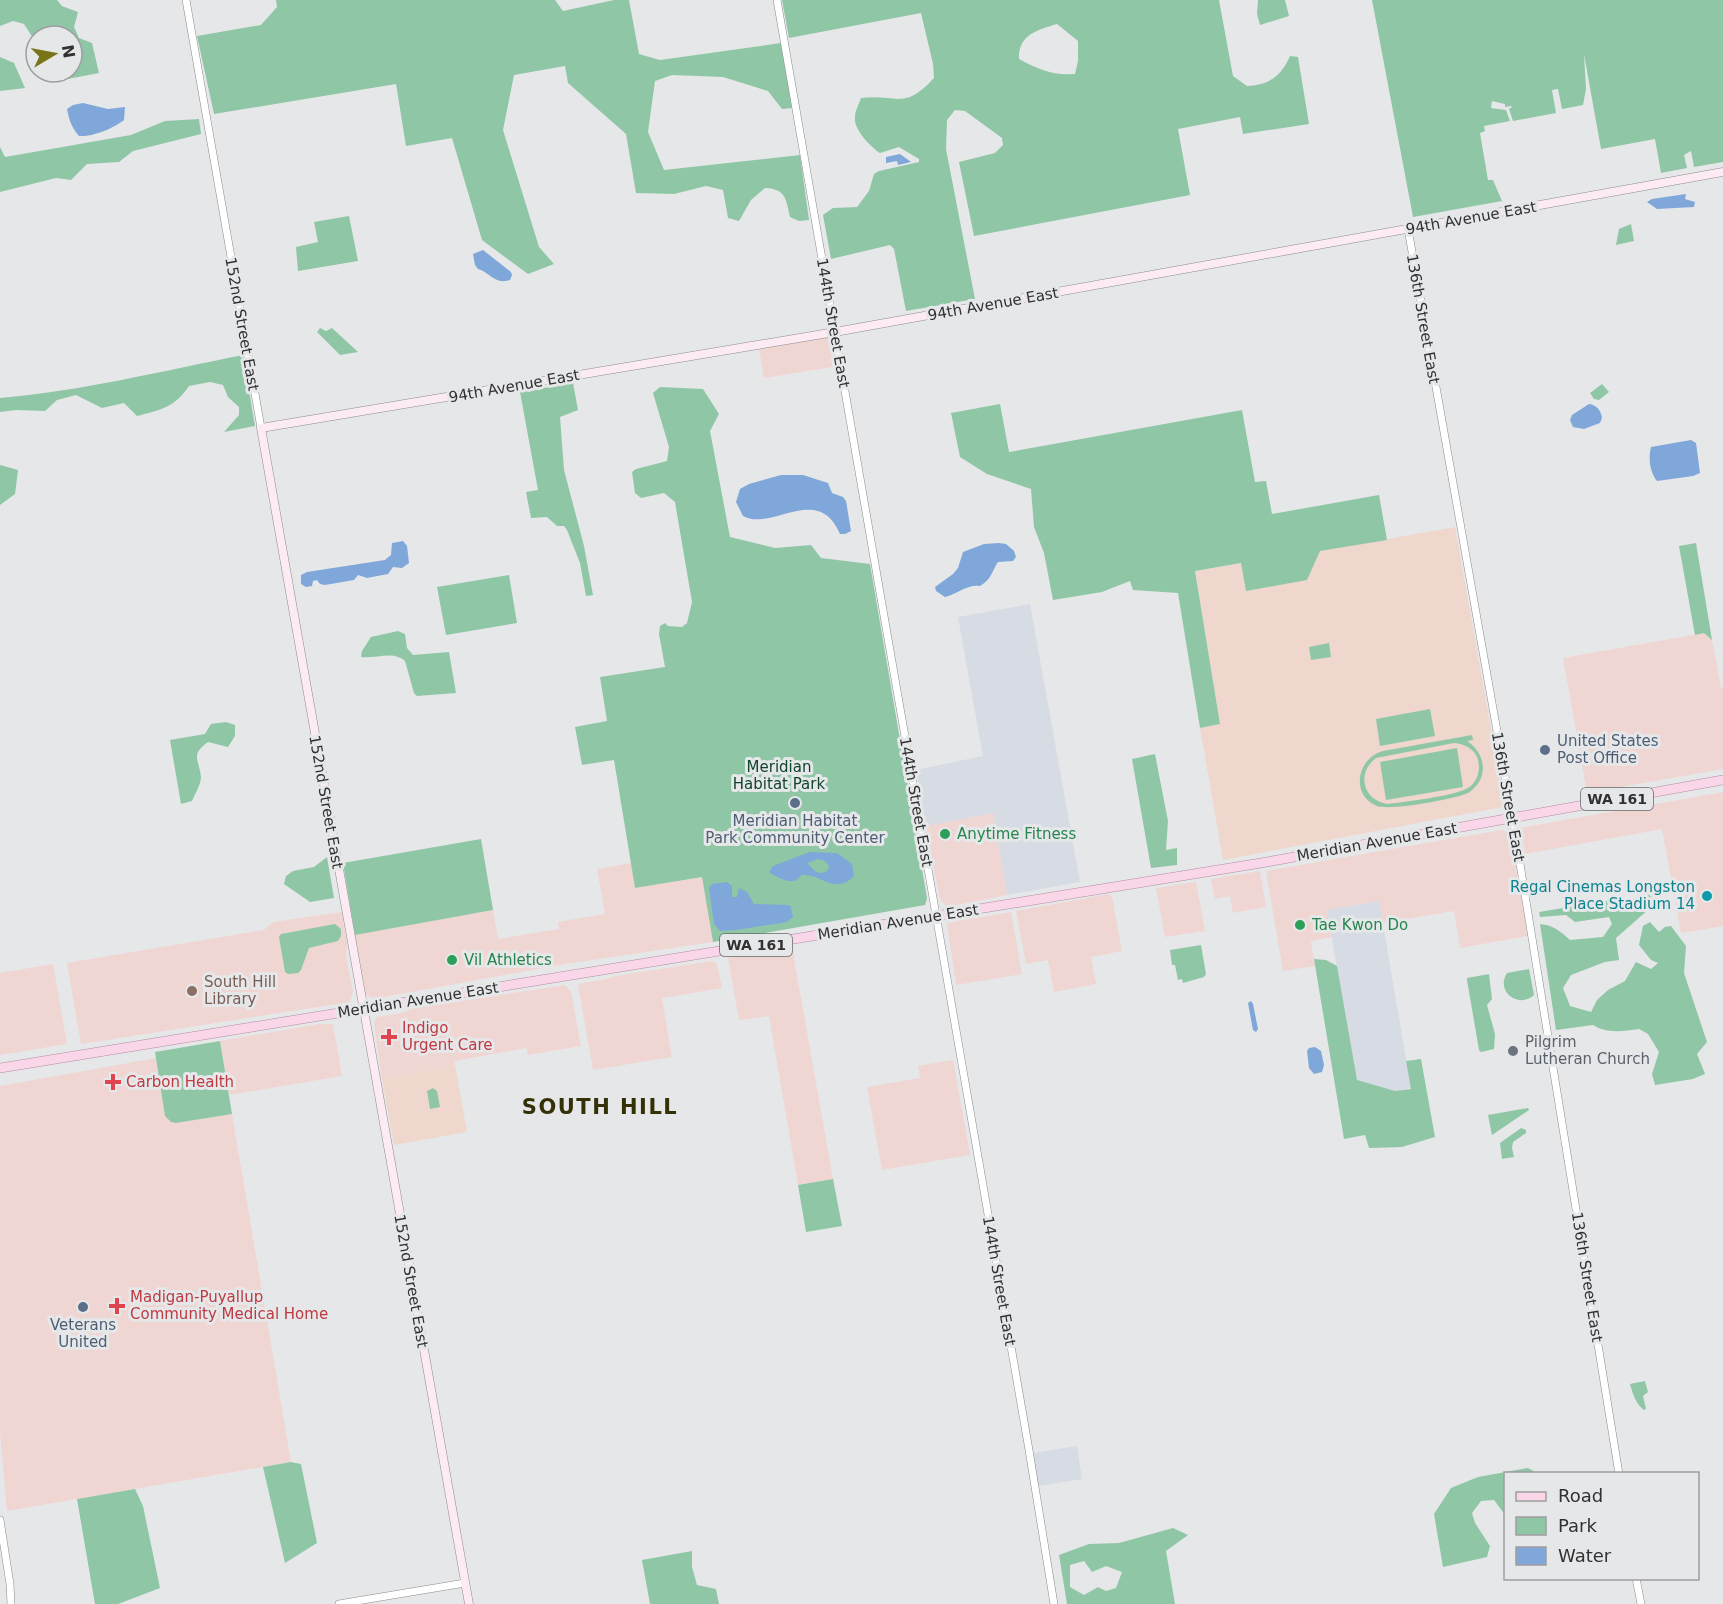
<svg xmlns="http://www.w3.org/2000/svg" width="1723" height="1604" viewBox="0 0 1723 1604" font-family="'DejaVu Sans',sans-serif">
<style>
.commercial{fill:#f0d6d2}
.built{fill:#d7dbe3}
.education{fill:#efd7cd}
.green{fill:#8fc7a6;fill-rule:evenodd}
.water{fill:#7fa7d9;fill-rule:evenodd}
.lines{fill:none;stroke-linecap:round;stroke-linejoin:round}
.tertiary-casing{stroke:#8a8b8d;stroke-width:8}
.secondary-casing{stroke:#8a8b8d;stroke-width:9}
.primary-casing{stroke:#b08c9e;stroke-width:10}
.tertiary{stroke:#fff;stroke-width:7}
.secondary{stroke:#fcebf3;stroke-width:8}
.primary{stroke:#f9d7e8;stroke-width:9}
.service-dot{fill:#5c6f8a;stroke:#e6e7e9;stroke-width:2}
.leisure-dot{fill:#2e9e5b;stroke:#e6e7e9;stroke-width:2}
.culture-dot{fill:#0f9aa8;stroke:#e6e7e9;stroke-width:2}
.education-dot{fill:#8d6e63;stroke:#e6e7e9;stroke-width:2}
.health-dot{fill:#e0444e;stroke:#e6e7e9;stroke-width:2}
.worship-dot{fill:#6b7280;stroke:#e6e7e9;stroke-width:2}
.labels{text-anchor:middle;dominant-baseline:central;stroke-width:6;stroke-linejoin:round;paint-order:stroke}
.shield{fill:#e6e7e9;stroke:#676869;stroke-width:1.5}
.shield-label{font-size:14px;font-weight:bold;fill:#313132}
.street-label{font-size:15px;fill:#313132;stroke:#e6e7e9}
.service-label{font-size:15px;fill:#4e5e75;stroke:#e6e7e9}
.park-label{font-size:15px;fill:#10442b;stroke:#e6e7e9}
.leisure-label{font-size:15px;fill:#27864d;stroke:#e6e7e9;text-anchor:start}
.culture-label{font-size:15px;fill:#0d838f;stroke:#e6e7e9;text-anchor:end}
.education-label{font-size:15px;fill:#785e54;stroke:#e6e7e9;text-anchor:start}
.health-label{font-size:15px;fill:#be3a42;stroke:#e6e7e9;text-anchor:start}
.worship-label{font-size:15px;fill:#5b616d;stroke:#e6e7e9;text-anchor:start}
.district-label{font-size:21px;font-weight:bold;letter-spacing:1.5px;fill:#333105;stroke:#e6e7e9}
</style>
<rect width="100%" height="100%" fill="#e6e7e9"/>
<g class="commercial">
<polygon points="829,336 834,341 838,366 764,378 759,348"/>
<polygon points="1704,633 1712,640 1721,688 1723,688 1723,769 1587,793 1563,658"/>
<polygon points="1723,792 1723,926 1681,933 1662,829 1525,854 1520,828"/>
<polygon points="993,813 1007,895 947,907 940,900 926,826"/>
<polygon points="1501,830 1507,832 1510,837 1528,936 1460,948 1454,911 1382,923 1378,901 1327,910 1332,937 1311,941 1315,966 1283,971 1266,871"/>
<polygon points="631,863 636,888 702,877 713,942 565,964 373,999 366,994 355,935 493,910 498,939 559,929 558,922 605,914 597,869"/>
<polygon points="1260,871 1266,907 1233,913 1230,896 1215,899 1211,879"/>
<polygon points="1196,882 1205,931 1165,937 1156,888"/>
<polygon points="1109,894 1112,897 1122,951 1091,957 1096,984 1054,992 1048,960 1026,964 1016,911"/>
<polygon points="342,912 347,944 346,957 353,991 350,1002 81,1044 67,963 264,930 273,922"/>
<polygon points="1011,912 1022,974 956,985 947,923"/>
<polygon points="792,947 833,1179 798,1185 769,1016 739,1020 728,959 731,956"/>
<polygon points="712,961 717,964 722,988 662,998 672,1057 593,1070 578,984 607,979 615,976"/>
<polygon points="53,964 67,1044 0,1055 0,973"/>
<polygon points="565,985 571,992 581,1046 528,1055 526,1048 455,1061 455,1065 382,1079 374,1023 376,1017 402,1013 410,1009"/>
<polygon points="319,1024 333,1024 342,1076 229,1095 220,1041"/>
<polygon points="156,1058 165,1116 176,1123 232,1114 291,1462 7,1511 0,1433 0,1086"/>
<polygon points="953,1060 970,1155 882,1170 867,1087 920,1078 918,1066"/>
</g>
<g class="built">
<polygon points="1030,604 1080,882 1007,895 993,813 926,826 916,770 983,756 958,617"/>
<polygon points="1379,901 1411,1088 1359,1097 1327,910"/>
<polygon points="1077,1446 1082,1479 1038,1486 1033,1453"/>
</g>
<g class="education">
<polygon points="1455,527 1504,802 1503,807 1223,860 1200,728 1220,724 1195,571 1242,563 1247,591 1319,551"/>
<polygon points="455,1065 467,1132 394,1145 382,1079"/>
</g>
<g class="green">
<polygon points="0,0 57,0 62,6 78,12 74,27 79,38 92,43 99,73 52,82 43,72 72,72 72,36 36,36 36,64 27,53 33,38 24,24 13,21 0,26"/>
<path d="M 276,0 L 555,0 L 563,11 L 614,0 L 629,0 L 639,54 L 660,60 L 781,43 L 792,108 L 782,109 L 768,91 L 723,77 L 672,75 L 655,81 L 648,132 L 664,170 L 800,155 L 809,220 L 799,221 L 790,217 C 786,199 786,189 765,188 L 751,200 L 739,221 L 728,218 L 723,190 L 706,186 L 674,194 L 636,193 L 626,134 L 568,83 L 565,66 L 514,75 L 503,130 L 539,247 L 554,264 L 528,274 L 482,240 L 452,138 L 406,146 L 396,84 L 214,114 L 197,36 L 261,25 L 277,7 Z"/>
<path d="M 782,0 L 1219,0 L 1233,76 L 1247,86 C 1268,85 1281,77 1290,56 L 1298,57 L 1309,124 L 1243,134 L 1240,117 L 1178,129 L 1190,195 L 974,236 L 959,162 L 995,153 L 1003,145 L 1002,138 L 965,111 L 955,110 L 947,120 L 946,149 L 975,299 L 906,311 L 894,249 L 890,245 L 831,259 L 823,215 L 833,208 L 857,207 L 869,191 L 874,174 L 879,171 L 919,162 L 919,159 L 899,147 L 880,153 C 871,147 853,129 855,117 C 855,111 859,104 861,98 C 897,94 904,111 934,78 L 933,64 L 921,13 L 789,38 ZM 1057,24 L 1078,41 L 1078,61 L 1075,74 C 1053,76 1038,69 1019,59 C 1018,35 1037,30 1057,24 Z"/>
<polygon points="1258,0 1285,0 1289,16 1260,25 1257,14"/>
<polygon points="1372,0 1723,0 1723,162 1694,167 1691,151 1684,155 1687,168 1661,173 1655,139 1601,149 1584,54 1586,89 1583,105 1562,109 1558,89 1552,90 1556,113 1513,121 1509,109 1512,107 1511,106 1505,107 1505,104 1492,101 1491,108 1506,110 1510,121 1484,126 1485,131 1480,133 1488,180 1493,180 1502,201 1413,217"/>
<polygon points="0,57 14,63 25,88 0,91"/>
<polygon points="199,119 201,134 133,151 119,162 87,164 71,180 56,178 0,192 0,147 5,157 131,135 165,121"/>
<polygon points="349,216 358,261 298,271 296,247 318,242 314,222"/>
<polygon points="1631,224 1634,241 1616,245 1619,229"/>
<polygon points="320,328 326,331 332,328 358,352 340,355 317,332"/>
<path d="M 243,355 L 255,426 L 224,432 L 239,415 L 239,407 L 228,397 L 223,385 L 210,382 L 189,386 C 175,407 161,410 137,416 L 124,403 L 102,408 L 76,395 L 57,400 L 45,411 L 16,410 L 0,412 L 0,398 C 82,391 162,371 243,355 Z"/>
<polygon points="573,383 578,410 560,417 564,470 584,546 593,595 586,596 580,563 567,530 564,526 557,526 547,517 531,518 526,492 538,490 520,392"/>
<polygon points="1602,384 1609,392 1599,400 1594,399 1590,393"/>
<polygon points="660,387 703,389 719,414 710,431 730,537 775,548 811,545 821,558 870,564 927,898 925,905 713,942 702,877 635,888 614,760 582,765 575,727 607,721 600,677 665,667 659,634 660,626 665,623 668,626 682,627 687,623 692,602 675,502 664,493 641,498 635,493 632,472 636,469 667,461 669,447 653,393"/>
<polygon points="1000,404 1009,452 1242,410 1255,482 1266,481 1272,514 1379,495 1387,540 1320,551 1307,580 1246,591 1241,563 1195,571 1220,724 1200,728 1178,593 1133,590 1130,581 1102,592 1053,600 1044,553 1034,527 1031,489 987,474 960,457 951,413"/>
<polygon points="0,465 18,470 15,494 0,505"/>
<polygon points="1696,543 1712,640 1704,633 1695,635 1679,546"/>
<polygon points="509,575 517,623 446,635 437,587"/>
<path d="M 398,631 L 405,634 L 407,648 L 413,655 L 449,652 L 456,693 L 417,696 L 414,693 L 405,661 C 393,650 376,659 361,657 L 362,651 L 371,637 Z"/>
<polygon points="1329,643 1331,657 1311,660 1309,647"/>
<polygon points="1430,709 1435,736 1380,746 1376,719"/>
<path d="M 226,722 L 235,725 L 235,736 L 228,747 L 208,742 C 190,755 199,759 201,777 C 201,784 195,794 192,801 L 181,804 L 170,740 L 205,734 L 211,724 Z"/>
<path d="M 1472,735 L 1473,740 L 1467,741 C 1487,754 1489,780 1468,793 C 1455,799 1390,811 1377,806 C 1350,795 1357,758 1383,751 ZM 1454,743 C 1464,744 1473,748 1477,757 C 1482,769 1477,784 1466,789 C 1453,796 1404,802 1388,804 C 1363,801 1356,773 1376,758 Z"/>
<polygon points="1457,748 1463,787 1386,800 1380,762"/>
<polygon points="1155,754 1168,821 1166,850 1177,848 1177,865 1151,868 1132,759"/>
<polygon points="481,839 493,910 355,935 343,863"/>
<polygon points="327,857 334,898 310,902 284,884 286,876 293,871 314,867"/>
<path d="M 1648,894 L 1657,902 L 1616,938 L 1619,960 L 1605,962 L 1571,975 L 1563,988 L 1570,1006 L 1591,1012 L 1597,1000 L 1608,990 L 1625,981 L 1636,962 L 1651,969 L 1658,963 L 1651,960 L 1639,945 L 1643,926 L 1650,922 L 1659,932 L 1665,927 L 1671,926 L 1686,946 L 1684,973 L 1707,1042 L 1697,1054 L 1705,1074 L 1693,1079 L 1655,1085 L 1652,1074 L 1659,1052 L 1648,1034 L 1639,1029 C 1623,1031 1607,1034 1593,1025 L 1556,1030 L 1540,924 C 1554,925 1561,932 1570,940 L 1603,937 L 1612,924 L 1609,917 L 1575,922 L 1566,915 L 1540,917 L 1539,912 L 1611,900 L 1624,902 Z"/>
<polygon points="335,924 341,929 341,936 338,941 309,948 301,970 298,973 288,974 285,972 279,937 281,934"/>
<polygon points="1201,945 1206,974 1204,977 1183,983 1182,979 1178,980 1175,965 1172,965 1170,950"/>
<polygon points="1314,959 1326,960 1337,966 1357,1080 1395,1091 1411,1089 1406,1061 1421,1059 1435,1137 1402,1147 1369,1148 1365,1135 1344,1139"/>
<path d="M 1529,969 L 1534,995 C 1519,1009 1495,992 1507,973 Z"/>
<polygon points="1489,974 1492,999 1487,1005 1495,1034 1494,1049 1481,1052 1479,1050 1467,980 1467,978"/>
<polygon points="220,1041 232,1114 176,1123 171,1122 165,1116 155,1052"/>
<polygon points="433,1088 437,1091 440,1107 430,1109 427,1091"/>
<polygon points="1528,1108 1529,1110 1492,1135 1488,1115"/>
<polygon points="1521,1128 1526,1130 1526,1133 1513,1142 1512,1148 1514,1157 1502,1159 1500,1143"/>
<polygon points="833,1179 842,1226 806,1232 798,1185"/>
<path d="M 1645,1381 L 1648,1392 L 1643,1396 L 1646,1409 L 1644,1410 C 1635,1403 1633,1394 1630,1384 Z"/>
<polygon points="291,1462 301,1464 317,1543 285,1563 263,1467"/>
<polygon points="1528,1468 1537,1473 1506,1474 1505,1515 1494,1500 1481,1501 1472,1513 1475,1523 1490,1546 1487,1557 1443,1567 1434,1514 1451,1488 1478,1477"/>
<polygon points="135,1489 143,1506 160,1588 118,1604 95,1604 77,1499"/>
<path d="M 1173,1528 L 1188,1535 L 1166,1551 L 1175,1604 L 1067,1604 L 1059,1555 L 1089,1544 L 1119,1543 ZM 1084,1561 L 1092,1572 L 1106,1566 L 1122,1572 L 1116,1588 L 1106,1591 L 1098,1587 L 1084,1595 L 1070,1587 L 1070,1565 Z"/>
<polygon points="692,1551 692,1567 697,1585 716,1589 719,1604 650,1604 642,1560"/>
</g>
<g class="water">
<path d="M 83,103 L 108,109 L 125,107 L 124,120 C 114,128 93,137 79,136 C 72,128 69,120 67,109 L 73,105 Z"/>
<polygon points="900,154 911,162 898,165 897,161 886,163 886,157"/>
<polygon points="1686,194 1685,199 1695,202 1694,207 1657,209 1647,202 1652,199"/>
<path d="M 483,250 L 511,272 L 512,275 L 510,280 C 494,285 490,272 478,269 L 475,265 L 473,254 Z"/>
<path d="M 1589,404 C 1597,405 1601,411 1602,418 L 1600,423 L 1584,429 L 1573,427 L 1570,420 L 1572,415 Z"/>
<path d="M 1691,440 L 1696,443 L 1700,473 L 1693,476 L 1657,481 C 1650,473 1648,458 1651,447 Z"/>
<path d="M 781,475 L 803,475 L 828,483 L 832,493 L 843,497 L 846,501 L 851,531 L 845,534 L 840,534 C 818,482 772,532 743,516 L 736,502 L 740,489 L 749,484 Z"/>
<polygon points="403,541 407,546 409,563 402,568 393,567 388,574 367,578 358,575 354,580 325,585 320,584 317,580 313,581 312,586 306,587 301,584 301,575 307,572 385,560 391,555 392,543"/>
<path d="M 999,543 L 1006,544 L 1014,551 L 1016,557 L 1013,561 L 998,562 C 992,571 991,580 980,586 C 967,584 958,594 945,597 L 936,591 L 935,587 L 953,574 L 958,568 L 963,552 L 984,544 Z"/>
<path d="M 810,852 L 837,853 L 852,864 L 854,876 C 835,896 821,873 802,875 C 800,876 796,881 794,881 C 788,883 774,876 769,872 L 773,866 ZM 818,859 L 825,861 L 829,866 C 828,873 822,874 816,872 L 807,863 Z"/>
<polygon points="727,882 732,886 732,897 737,897 739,888 747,892 754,904 789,905 791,907 793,917 787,922 736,930 720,931 714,924 709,888 712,884"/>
<polygon points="1251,1001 1253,1004 1258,1029 1256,1032 1253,1030 1248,1003"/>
<polygon points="1315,1047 1321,1051 1324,1065 1322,1072 1314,1074 1309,1068 1307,1051 1309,1048"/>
</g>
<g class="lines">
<g class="tertiary-casing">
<g id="tertiary">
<polyline points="186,0 261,428"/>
<polyline points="777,0 1029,1450 1054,1604"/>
<polyline points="1408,229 1514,827 1619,1474"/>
<polyline points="0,1520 10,1584 11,1604"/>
<polyline points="1636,1578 1641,1604"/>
<polyline points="339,1604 465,1583"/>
</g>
</g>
<g class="secondary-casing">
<polyline id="secondary" points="469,1604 261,428 835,332 1723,172"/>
</g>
<g class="primary-casing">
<polyline id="primary" points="0,1068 1261,863 1723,780"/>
</g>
<use href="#tertiary" class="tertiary"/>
<use href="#secondary" class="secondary"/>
<use href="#primary" class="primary"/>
</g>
<g class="service-dot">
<circle cx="1545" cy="750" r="6"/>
<circle cx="795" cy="803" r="6"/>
<circle cx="83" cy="1307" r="6"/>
</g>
<g class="leisure-dot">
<circle cx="945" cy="834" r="6"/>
<circle cx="1300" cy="925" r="6"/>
<circle cx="452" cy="960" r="6"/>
</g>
<circle class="culture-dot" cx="1707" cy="896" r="6"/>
<circle class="education-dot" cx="192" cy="991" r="6"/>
<g class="health-dot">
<path d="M386 1028h6v6h6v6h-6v6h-6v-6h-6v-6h6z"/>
<path d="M110 1073h6v6h6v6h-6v6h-6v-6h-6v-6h6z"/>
<path d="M114 1297h6v6h6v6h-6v6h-6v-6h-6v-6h6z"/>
</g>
<circle class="worship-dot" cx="1513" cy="1051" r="6"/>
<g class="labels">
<g class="shield">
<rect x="1581" y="788" width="72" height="22" rx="4.5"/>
<rect x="720" y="934" width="72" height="22" rx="4.5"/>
</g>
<g class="shield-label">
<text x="1617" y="799">WA 161</text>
<text x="756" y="945">WA 161</text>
</g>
<g class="street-label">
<text transform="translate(1471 218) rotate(-10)">94th Avenue East</text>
<text transform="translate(993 304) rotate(-10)">94th Avenue East</text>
<text transform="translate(1423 319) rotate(80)">136th Street East</text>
<text transform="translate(833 323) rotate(80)">144th Street East</text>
<text transform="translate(242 324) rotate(80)">152nd Street East</text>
<text transform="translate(514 386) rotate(-10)">94th Avenue East</text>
<text transform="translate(1508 797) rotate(80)">136th Street East</text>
<text transform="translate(326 802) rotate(80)">152nd Street East</text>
<text transform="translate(916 802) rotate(80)">144th Street East</text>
<text transform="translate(1377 842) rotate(-10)">Meridian Avenue East</text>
<text transform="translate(898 922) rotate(-9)">Meridian Avenue East</text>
<text transform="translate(418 1000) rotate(-9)">Meridian Avenue East</text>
<text transform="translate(1587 1277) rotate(81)">136th Street East</text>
<text transform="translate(411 1281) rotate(80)">152nd Street East</text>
<text transform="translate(999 1281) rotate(80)">144th Street East</text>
</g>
<g class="service-label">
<text x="1557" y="741" text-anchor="start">United States<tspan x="1557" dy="17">Post Office</tspan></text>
<text x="795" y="821">Meridian Habitat<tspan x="795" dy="17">Park Community Center</tspan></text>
<text x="83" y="1325">Veterans<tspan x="83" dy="17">United</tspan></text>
</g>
<g class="park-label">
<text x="779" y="767">Meridian<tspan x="779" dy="17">Habitat Park</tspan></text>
</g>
<g class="leisure-label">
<text x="957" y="834">Anytime Fitness</text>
<text x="1312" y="925">Tae Kwon Do</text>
<text x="464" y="960">Vil Athletics</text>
</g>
<g class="culture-label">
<text x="1695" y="887">Regal Cinemas Longston<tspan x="1695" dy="17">Place Stadium 14</tspan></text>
</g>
<g class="education-label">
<text x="204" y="982">South Hill<tspan x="204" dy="17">Library</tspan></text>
</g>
<g class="health-label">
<text x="402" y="1028">Indigo<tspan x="402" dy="17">Urgent Care</tspan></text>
<text x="126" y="1082">Carbon Health</text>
<text x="130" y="1297">Madigan-Puyallup<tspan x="130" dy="17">Community Medical Home</tspan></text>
</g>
<g class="worship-label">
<text x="1525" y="1042">Pilgrim<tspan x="1525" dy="17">Lutheran Church</tspan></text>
</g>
<g class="district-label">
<text x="600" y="1107">SOUTH HILL</text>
</g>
</g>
<rect x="1504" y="1472" width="195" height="108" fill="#e6e7e9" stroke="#9e9ea0" stroke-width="1.5"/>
<rect x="1516" y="1492" width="30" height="9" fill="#f9d7e8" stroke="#9e9ea0" stroke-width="1.5"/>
<text x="1558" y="1502" font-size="18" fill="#313132">Road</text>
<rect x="1516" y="1517" width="30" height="18" fill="#8fc7a6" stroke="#9e9ea0" stroke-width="1.5"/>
<text x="1558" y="1532" font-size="18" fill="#313132">Park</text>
<rect x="1516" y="1547" width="30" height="18" fill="#7fa7d9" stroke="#9e9ea0" stroke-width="1.5"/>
<text x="1558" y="1562" font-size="18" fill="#313132">Water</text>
<g transform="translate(54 54) rotate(80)"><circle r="28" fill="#e6e7e9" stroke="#9e9ea0" stroke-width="1.5"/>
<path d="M0-4.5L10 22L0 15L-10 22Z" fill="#787418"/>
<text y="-9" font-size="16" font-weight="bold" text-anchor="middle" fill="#313132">N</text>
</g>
</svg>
